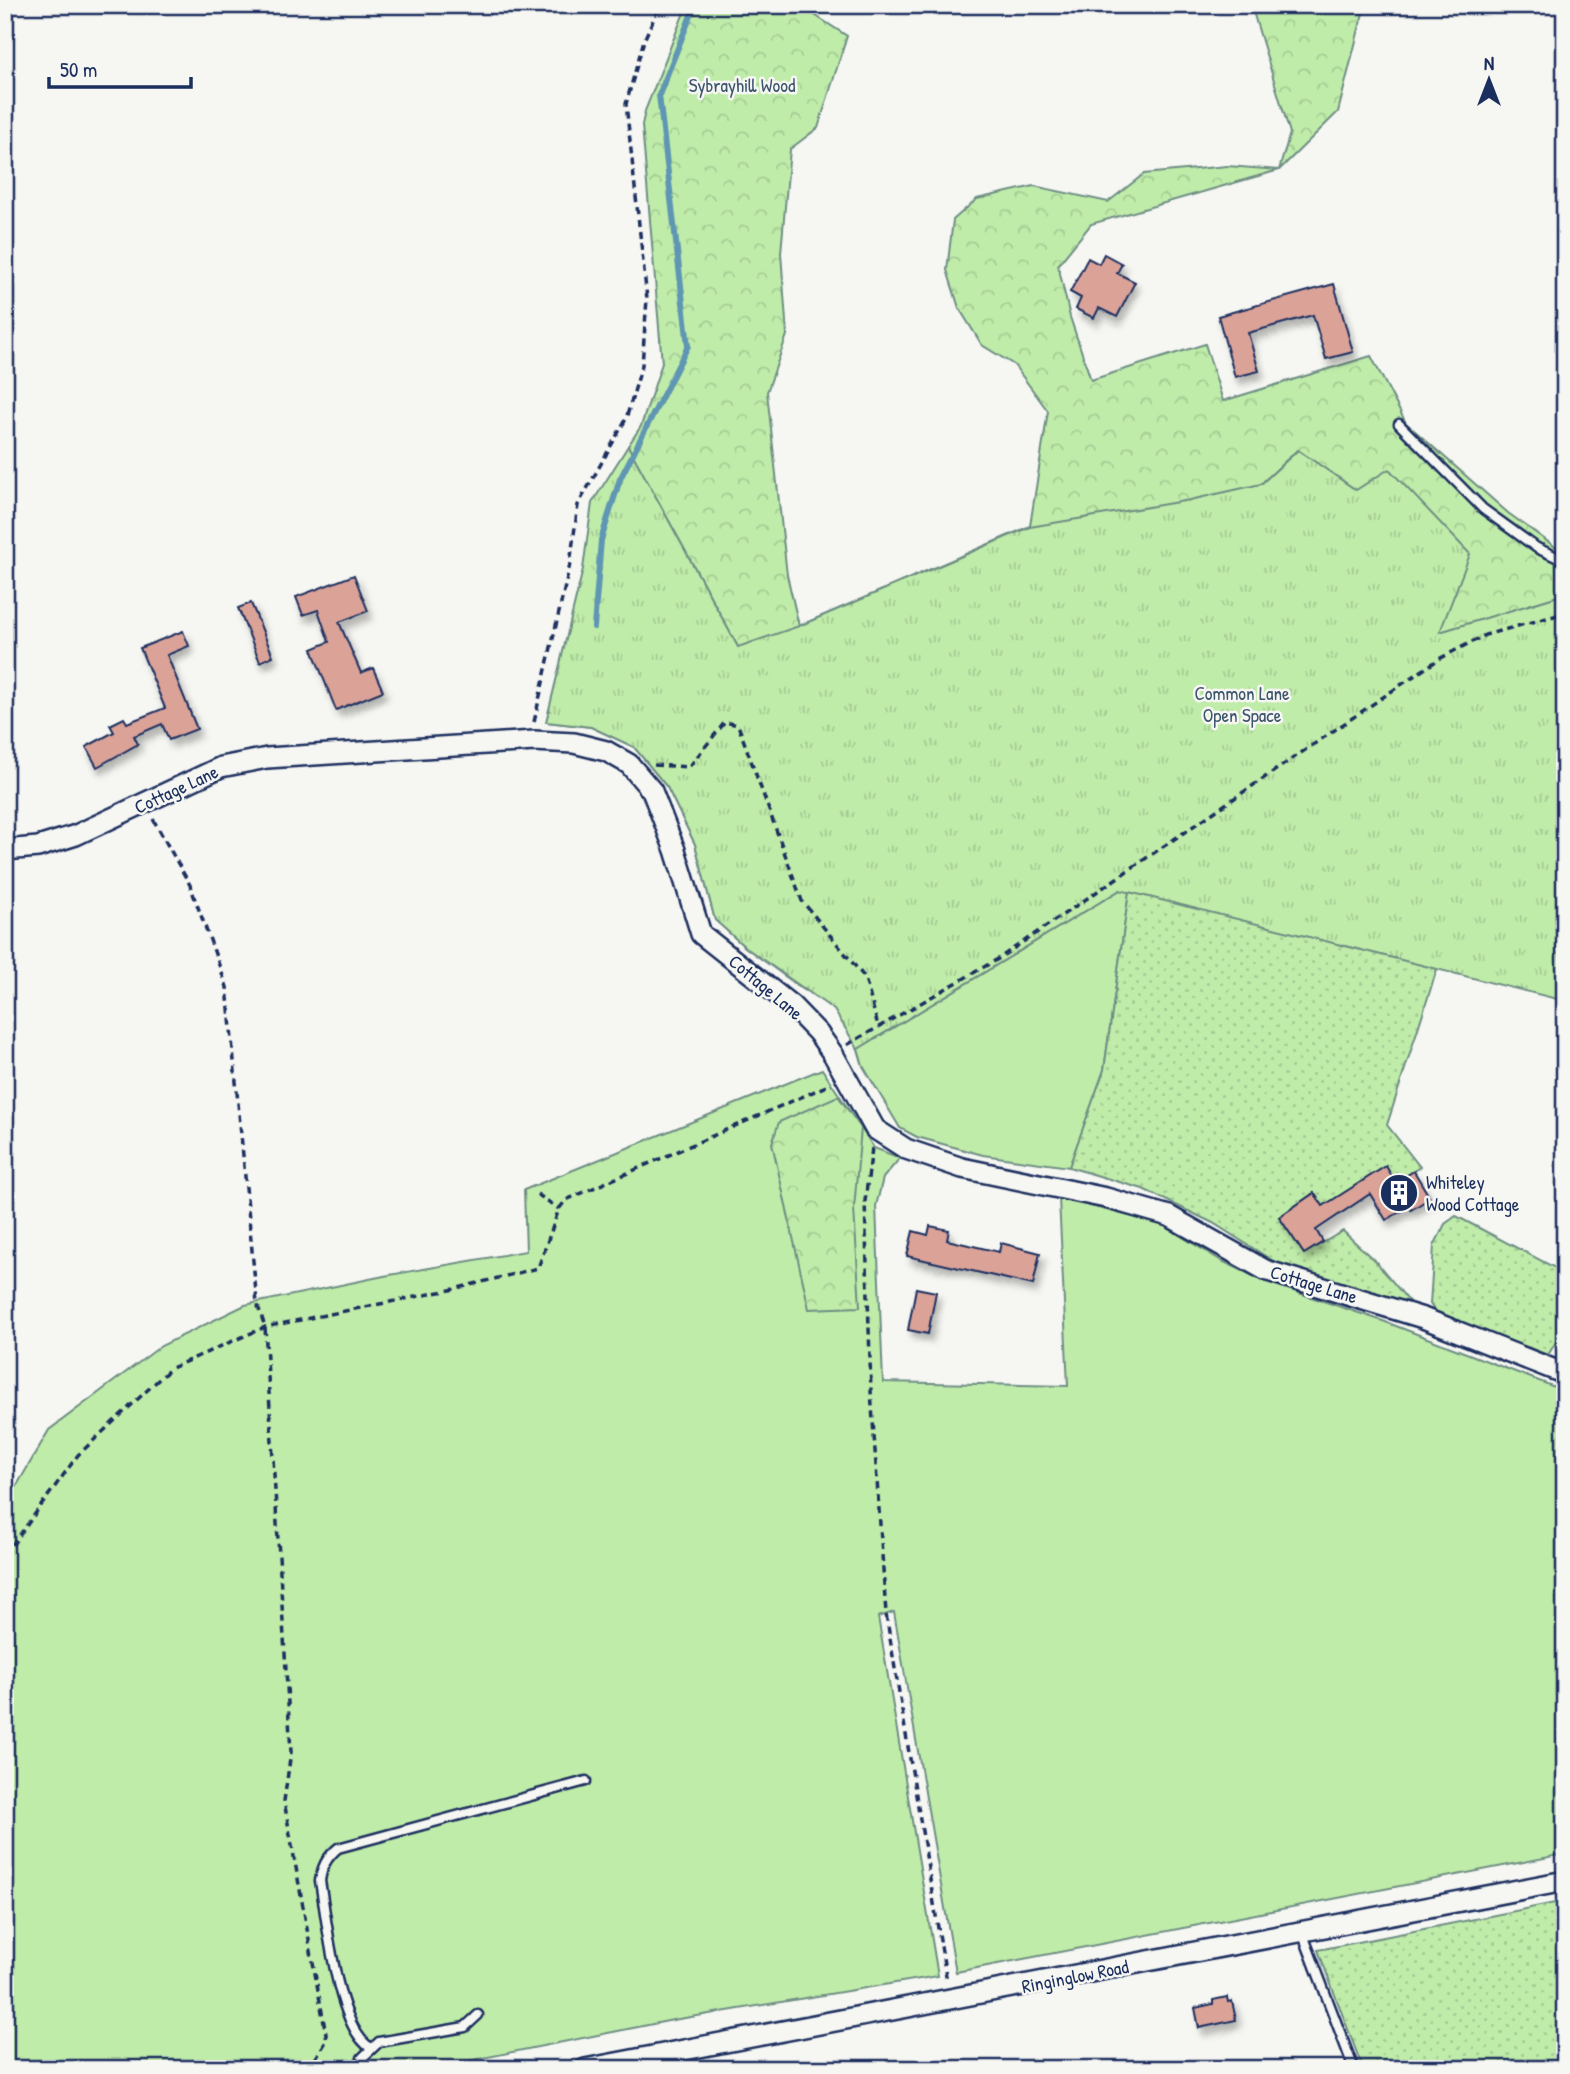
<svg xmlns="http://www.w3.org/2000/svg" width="1570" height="2074" viewBox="0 0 1570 2074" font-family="'Patrick Hand',sans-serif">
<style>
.grass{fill:#c0eca9;stroke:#6e8e84;stroke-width:2}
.forest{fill:url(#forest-crowns);stroke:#6e8e84;stroke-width:2}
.park{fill:url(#park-tufts);stroke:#6e8e84;stroke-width:2}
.garden{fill:url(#garden-dots);stroke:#6e8e84;stroke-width:2}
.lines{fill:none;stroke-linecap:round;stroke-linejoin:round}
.stream{stroke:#5f96b3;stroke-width:6}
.building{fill:#dba298;stroke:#1b2f5e;stroke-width:2;filter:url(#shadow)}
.service-casing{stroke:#1b2f5e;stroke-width:13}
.tertiary-casing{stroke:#1b2f5e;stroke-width:24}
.path{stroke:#1b2f5e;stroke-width:3.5;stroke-dasharray:7 5;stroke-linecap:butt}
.service{stroke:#f6f6f2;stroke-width:8}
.tertiary{stroke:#f6f6f2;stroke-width:19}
.labels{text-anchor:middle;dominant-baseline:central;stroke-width:5;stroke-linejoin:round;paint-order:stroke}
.park-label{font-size:19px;fill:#3c556d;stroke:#f6f6f2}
.street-label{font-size:19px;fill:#1b2f5e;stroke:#f6f6f2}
.poi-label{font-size:19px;fill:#1b2f5e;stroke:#f6f6f2;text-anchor:start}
</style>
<defs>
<pattern id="forest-crowns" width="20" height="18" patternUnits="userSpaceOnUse" patternTransform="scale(1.75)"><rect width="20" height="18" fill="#c0eca9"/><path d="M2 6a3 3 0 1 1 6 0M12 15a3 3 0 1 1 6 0" fill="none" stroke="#a4cb94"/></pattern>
<pattern id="park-tufts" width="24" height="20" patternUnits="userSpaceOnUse" patternTransform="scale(1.75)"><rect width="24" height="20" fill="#c0eca9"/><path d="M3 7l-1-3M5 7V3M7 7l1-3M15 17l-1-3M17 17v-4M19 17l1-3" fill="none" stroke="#a4cb94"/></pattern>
<pattern id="garden-dots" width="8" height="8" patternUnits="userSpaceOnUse" patternTransform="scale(1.75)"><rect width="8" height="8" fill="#c0eca9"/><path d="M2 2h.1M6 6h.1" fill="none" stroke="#a4cb94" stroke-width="1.8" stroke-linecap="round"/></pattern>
<filter id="shadow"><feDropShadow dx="4" dy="7" stdDeviation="3.5" flood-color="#0004"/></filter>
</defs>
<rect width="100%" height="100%" fill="#f6f6f2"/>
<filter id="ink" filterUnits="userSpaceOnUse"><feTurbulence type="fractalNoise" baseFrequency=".0143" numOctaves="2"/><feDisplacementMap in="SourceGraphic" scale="14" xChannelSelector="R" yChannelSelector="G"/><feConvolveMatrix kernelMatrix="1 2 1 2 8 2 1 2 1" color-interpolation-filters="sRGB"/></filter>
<g filter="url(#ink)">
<g class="grass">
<polygon points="1120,890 1129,892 1104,1070 1069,1167 983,1155 917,1137 900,1128 863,1066 858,1049"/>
<polygon points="822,1069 874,1148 900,1158 883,1178 876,1206 883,1382 1068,1386 1059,1198 1161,1224 1222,1261 1266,1282 1383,1321 1565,1391 1565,1854 956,1972 894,1612 878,1617 938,1976 673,2020 428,2069 5,2069 5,1506 49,1430 161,1346 245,1305 384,1276 526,1251 524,1190"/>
</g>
<g class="forest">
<polygon points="687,5 799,5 847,36 818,128 790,149 781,253 787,335 767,392 787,575 799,626 1030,526 1048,411 1014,365 982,345 959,308 947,270 953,220 977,199 1034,186 1108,202 1144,174 1227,166 1279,170 1290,133 1251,5 1365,5 1338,112 1279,170 1091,224 1058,265 1070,317 1091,380 1205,344 1223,401 1371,356 1406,423 1508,513 1565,554 1565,594 1440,632 1356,490 1297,450 1261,484 805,991 745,947 715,920 695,844 667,787 634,747 591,727 546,722 738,647 628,446 641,426 662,363 642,125 645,111"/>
<polygon points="838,1096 861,1128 854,1209 860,1307 809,1309 772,1143 779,1122"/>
</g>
<polygon class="park" points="628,446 738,647 799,626 1030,527 1190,500 1261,484 1298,450 1356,490 1389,469 1470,554 1440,632 1565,594 1565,1001 1120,890 858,1049 834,1010 745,947 715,920 695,844 667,787 634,747 591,727 546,722 583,569 592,503"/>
<g class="garden">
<polygon points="1129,892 1437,969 1387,1125 1420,1167 1398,1181 1390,1189 1385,1167 1323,1206 1314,1193 1279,1217 1304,1254 1343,1231 1377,1263 1412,1305 1281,1266 1213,1223 1143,1189 1069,1167 1104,1070"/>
<polygon points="1456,1216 1565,1273 1565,1327 1548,1355 1436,1313 1430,1304 1434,1246 1445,1224"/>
<polygon points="1565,1901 1565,2069 1363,2069 1318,1950"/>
</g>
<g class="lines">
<polyline class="stream" points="594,627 601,540 620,479 688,346 659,95 695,5"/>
</g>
<g class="building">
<polygon points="1104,254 1122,264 1117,273 1135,282 1117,317 1099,308 1094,318 1076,309 1081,298 1070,292 1088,258 1099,264"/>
<polygon points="1334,284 1353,352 1326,359 1313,315 1248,333 1259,371 1235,377 1218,316"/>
<polygon points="354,575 368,611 339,622 361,673 373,668 383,691 336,710 312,649 329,642 318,610 303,615 296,597"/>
<polygon points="251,603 273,656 260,662 238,608"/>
<polygon points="183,631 189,646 167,655 197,729 169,740 162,724 134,736 138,744 97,767 86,747 114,732 110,725 124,718 127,723 165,708 140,648"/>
<polygon points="1386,1166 1395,1182 1414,1171 1430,1198 1411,1210 1409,1207 1386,1220 1370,1194 1316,1230 1323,1242 1304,1254 1279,1217 1314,1193 1323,1206"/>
<polygon points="930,1226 949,1230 947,1240 999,1252 1001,1243 1040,1253 1033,1285 907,1256 913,1231 928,1235"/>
<polygon points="916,1288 936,1292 928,1334 908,1330"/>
<polygon points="1227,1997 1228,2002 1232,2001 1236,2020 1199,2028 1195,2008 1213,2004 1213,2000"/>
</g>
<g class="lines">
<g class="service-casing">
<g id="service">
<polyline points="1399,424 1483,509 1537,548 1565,561"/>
<polyline points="1302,1932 1354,2069"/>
<path d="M 371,2048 C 337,2029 327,1920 320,1881 C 322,1867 326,1858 338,1848 L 586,1781"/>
<polyline points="361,2069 362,2058 379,2042 465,2027 478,2015"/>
</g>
</g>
<g class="tertiary-casing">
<g id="tertiary">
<polyline points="5,850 38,847 76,835 221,767 267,758 534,741 574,743 606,751 629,764 652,791 675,850 701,934 792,1006 818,1033 833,1054 875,1129 906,1149 962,1168 1106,1198 1169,1216 1265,1270 1423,1318 1565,1374"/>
<polyline points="585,2069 1565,1881"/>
</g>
</g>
<g class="path">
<polyline points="534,722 570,564 578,505 626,419 642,365 647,299 626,104 644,40 660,5"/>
<polyline points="654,765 689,767 725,722 738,725 802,901 865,978 878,1026"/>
<polyline points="153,819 190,885 227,987 257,1303 265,1327 291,1752 284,1801 327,2040 309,2069"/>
<polyline points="847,1045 998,959 1439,659 1485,635 1565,613"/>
<polyline points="872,1148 865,1201 871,1391 886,1614 947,1982"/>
<polyline points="537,1194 559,1209"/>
<polyline points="5,1555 78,1455 171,1368 265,1327 450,1290 538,1268 559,1209 566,1200 831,1084"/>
</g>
<use href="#service" class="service"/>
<use href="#tertiary" class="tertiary"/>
</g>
</g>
<defs>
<g id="building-disc" transform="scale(2.0125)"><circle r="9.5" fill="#1b2f5e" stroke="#f6f6f2"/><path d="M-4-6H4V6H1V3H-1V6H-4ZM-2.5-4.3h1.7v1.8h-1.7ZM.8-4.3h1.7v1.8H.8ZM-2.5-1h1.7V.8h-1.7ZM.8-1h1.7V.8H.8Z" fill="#fff"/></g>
</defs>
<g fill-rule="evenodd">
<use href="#building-disc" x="1399" y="1193"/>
</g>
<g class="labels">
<g class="park-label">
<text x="742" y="85">Sybrayhill Wood</text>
<text x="1242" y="693">Common Lane<tspan x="1242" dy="22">Open Space</tspan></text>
</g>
<g class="street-label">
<text transform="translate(176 789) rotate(-25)">Cottage Lane</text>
<text transform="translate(766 987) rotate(40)">Cottage Lane</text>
<text transform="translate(1314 1284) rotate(17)">Cottage Lane</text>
<text transform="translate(1075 1976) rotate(-11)">Ringinglow Road</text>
</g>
<g class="poi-label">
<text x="1426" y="1182">Whiteley<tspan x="1426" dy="22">Wood Cottage</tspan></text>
</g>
</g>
<rect width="1570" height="2074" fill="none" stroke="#f6f6f2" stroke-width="28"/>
<rect x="14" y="14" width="1542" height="2046" fill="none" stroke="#1b2f5e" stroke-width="2.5" filter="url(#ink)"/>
<g transform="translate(1489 80)" stroke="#f6f6f2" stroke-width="5" paint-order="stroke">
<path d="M0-5L12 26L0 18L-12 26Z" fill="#1b2f5e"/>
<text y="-10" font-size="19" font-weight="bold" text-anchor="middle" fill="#1b2f5e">N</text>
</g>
<path d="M49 77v10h142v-10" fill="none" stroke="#1b2f5e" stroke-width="3.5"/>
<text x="60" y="77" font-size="21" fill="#1b2f5e" stroke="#f6f6f2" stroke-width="5" paint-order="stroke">50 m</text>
</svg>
